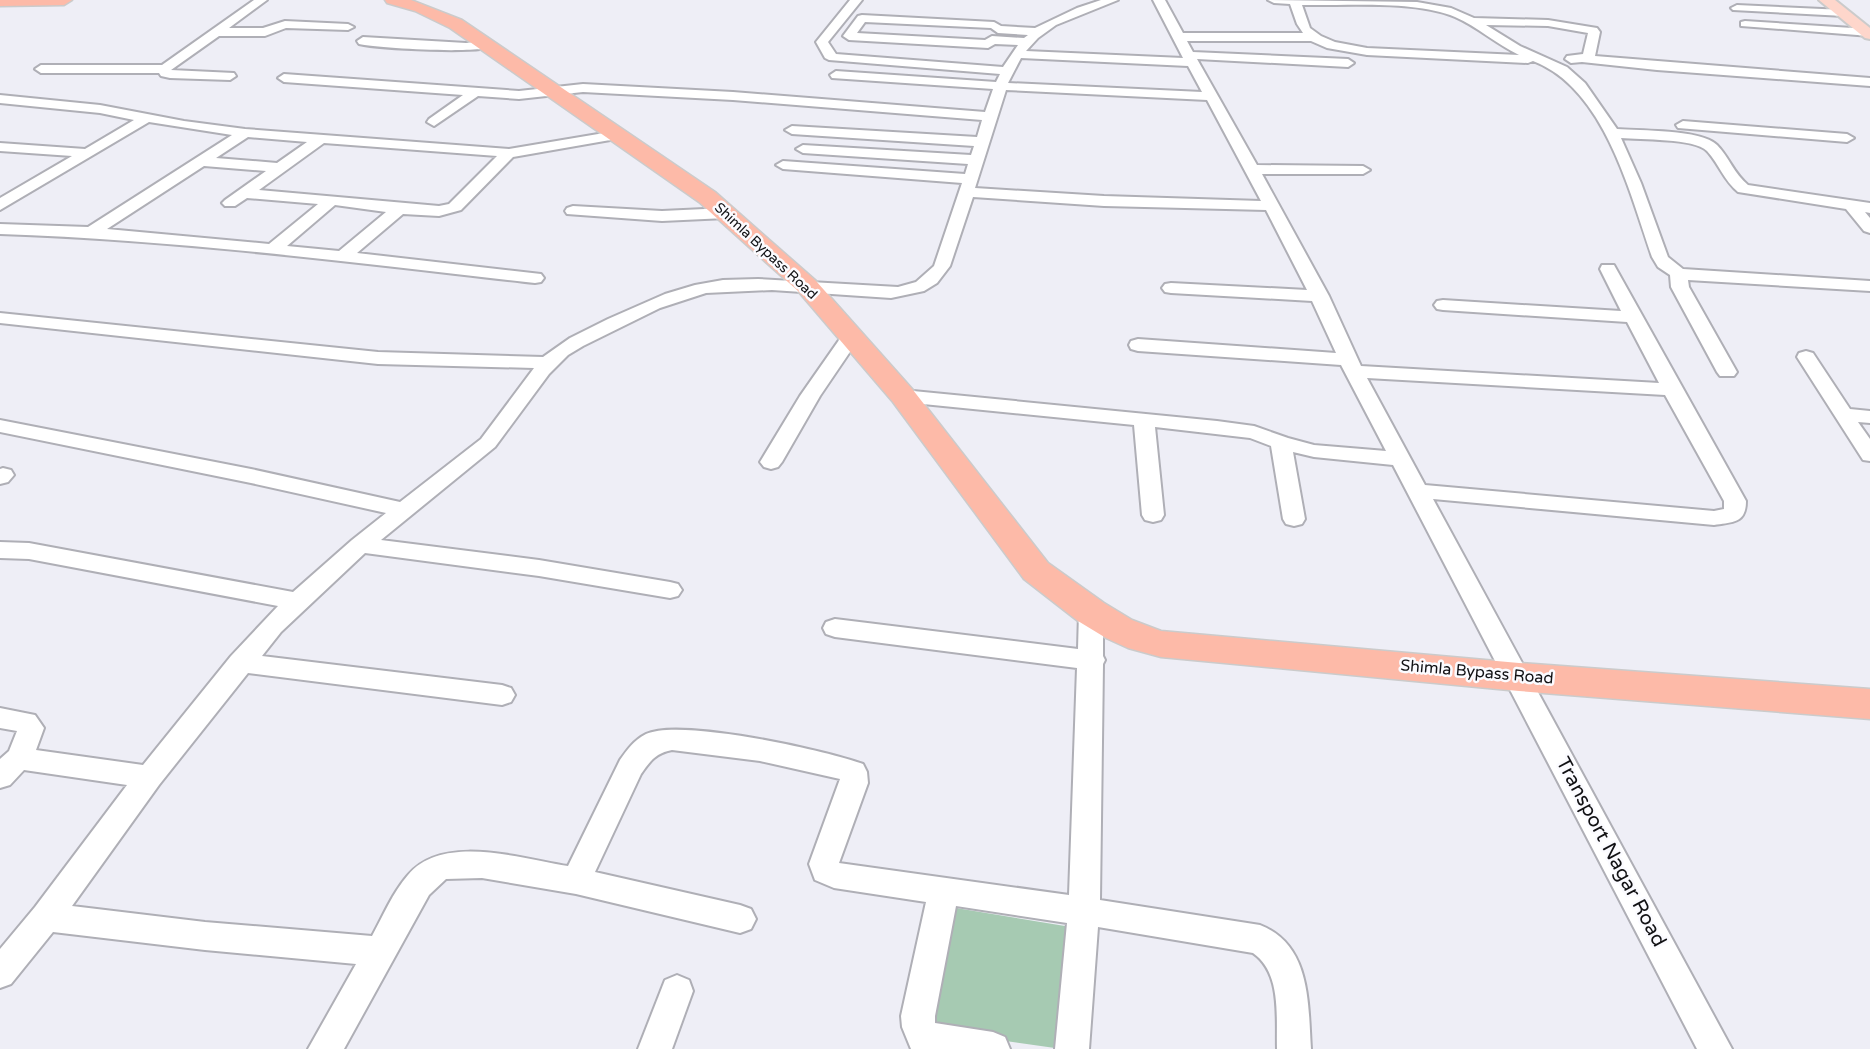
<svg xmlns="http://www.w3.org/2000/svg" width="1870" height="1049" viewBox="0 0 1870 1049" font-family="'Varela Round',sans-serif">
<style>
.green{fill:#a6cab2}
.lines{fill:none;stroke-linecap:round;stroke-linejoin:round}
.minor-casing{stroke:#afafb6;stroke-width:4}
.major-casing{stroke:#cbcbcb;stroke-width:4}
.highway-casing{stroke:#cbcbcb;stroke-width:3}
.minor{fill:#fff;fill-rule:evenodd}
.major{fill:#fed6cb;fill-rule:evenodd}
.highway{fill:#fdbaa8;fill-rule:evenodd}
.labels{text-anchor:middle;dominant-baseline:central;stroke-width:5;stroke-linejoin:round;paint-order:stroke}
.far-street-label{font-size:14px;fill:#111114;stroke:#fbfbff}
.street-label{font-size:16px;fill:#111114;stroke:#fbfbff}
.near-street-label{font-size:20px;fill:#111114;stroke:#fbfbff}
</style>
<rect width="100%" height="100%" fill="#eeeef6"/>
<polygon class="green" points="950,907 1071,927 1062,1049 927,1030"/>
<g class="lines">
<g class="minor-casing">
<g id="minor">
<polygon points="254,0 267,0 229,28 263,28 285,21 348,24 354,27 348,30 286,28 265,36 219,36 171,70 234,73 236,76 230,80 170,78 161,76 159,73 41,73 35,69 41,65 162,65"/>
<path d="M 850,0 L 862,0 L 828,42 L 836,54 L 1003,67 L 1018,45 L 995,44 L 988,48 L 849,40 L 843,36 L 858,16 L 862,15 L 994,22 L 1001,26 L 1035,28 L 1077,8 L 1101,0 L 1118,0 L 1056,25 L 1038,38 L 1026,51 L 1183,58 L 1153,0 L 1165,0 L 1183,33 L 1303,33 L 1297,24 L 1290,4 L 1274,3 L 1268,0 L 1417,2 L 1451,8 L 1474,18 L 1548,20 L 1597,28 L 1600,32 L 1595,56 L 1870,78 L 1870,86 L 1657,70 L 1582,62 L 1571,63 L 1565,59 L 1567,56 L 1583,54 L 1588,33 L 1548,26 L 1486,25 L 1520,46 L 1567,67 L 1585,83 L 1617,129 C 1640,131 1701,129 1717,145 C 1729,157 1734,174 1748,185 L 1870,203 L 1870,213 L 1865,212 L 1870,218 L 1870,233 L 1864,231 L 1846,209 L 1738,192 C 1724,181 1719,164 1707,151 C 1694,138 1641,140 1621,138 L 1641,183 L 1668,257 L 1683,269 L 1870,281 L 1870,291 L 1688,280 L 1689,287 L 1737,372 L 1734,376 L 1720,376 L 1717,372 L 1671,287 L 1670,275 L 1658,267 L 1652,257 C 1629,190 1604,88 1533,61 L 1528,63 L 1367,55 L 1327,48 L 1311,41 L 1187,41 L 1193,52 L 1348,59 L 1354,63 L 1348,67 L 1197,59 L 1257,165 L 1363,166 L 1370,170 L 1363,174 L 1262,174 L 1329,296 L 1361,366 L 1659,383 L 1627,322 L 1443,310 L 1437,309 L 1434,305 L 1437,301 L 1443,300 L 1621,311 L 1600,269 L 1602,265 L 1614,265 L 1746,501 C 1746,524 1732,522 1714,525 L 1433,499 L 1732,1049 L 1697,1049 L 1393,465 L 1314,457 L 1293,452 L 1305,519 L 1302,524 L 1294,526 L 1286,524 L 1283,519 L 1271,446 L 1250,438 L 1155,427 L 1164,515 L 1161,520 L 1153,522 L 1145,520 L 1142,515 L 1134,425 L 903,402 L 896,400 L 893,396 L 896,392 L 903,390 L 1217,421 L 1254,426 L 1288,438 L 1314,445 L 1386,451 L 1341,365 L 1138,351 L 1131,349 L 1129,345 L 1131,341 L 1138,339 L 1336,353 L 1312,301 L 1171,293 L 1165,292 L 1162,288 L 1165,284 L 1171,283 L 1307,290 L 1266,210 L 1104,206 L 973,197 L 950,266 L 937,283 L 924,291 L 891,298 L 772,290 L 706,293 L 660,308 L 583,346 L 568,355 L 549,374 L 495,447 L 381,540 L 539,560 L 670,582 L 678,584 L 682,590 L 678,596 L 670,598 L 539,576 L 365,553 L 281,632 L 262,656 L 502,685 L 511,688 L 515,695 L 511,702 L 502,705 L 248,673 L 159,785 L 72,906 L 205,922 L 372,936 C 383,916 393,892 408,875 C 443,833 522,859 568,866 L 620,760 C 627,750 634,740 646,734 C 679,718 825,750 863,764 L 867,772 L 868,783 L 839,863 L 1069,895 L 1077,668 L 835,637 L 826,634 L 823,628 L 826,622 L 835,619 L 1078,649 L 1079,612 L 1082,606 L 1091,603 L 1100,606 L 1103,612 L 1103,656 L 1105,660 L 1103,664 L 1100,900 L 1260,925 C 1311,945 1308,1003 1311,1049 L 1277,1049 C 1276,1018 1282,973 1253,953 L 1098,927 L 1089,1049 L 1055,1049 L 1067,923 L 956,906 L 935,1016 L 935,1023 L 993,1032 L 1005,1037 L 1010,1049 L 911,1049 L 902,1027 L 901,1016 L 926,902 L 834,888 L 815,880 L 809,864 L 840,779 L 760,761 L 672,750 C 656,753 650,761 641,774 L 595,872 L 740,905 L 751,909 L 756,919 L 751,929 L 740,933 L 576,894 L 482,878 L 446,879 L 429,895 L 344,1049 L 308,1049 L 356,964 L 205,950 L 53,932 L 11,984 L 0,988 L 0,949 L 35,907 L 127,785 L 24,770 L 10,785 L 0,788 L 0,759 L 9,751 L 17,731 L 0,728 L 0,708 L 35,715 L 44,728 L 36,750 L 143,765 L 231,656 L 278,606 L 29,559 L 0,558 L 0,542 L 29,543 L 293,592 L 352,540 L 386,513 L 251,483 L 0,432 L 0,420 L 251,469 L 400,502 L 481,439 L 534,368 L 378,364 L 0,323 L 0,313 L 378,352 L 543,357 L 570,338 L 608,319 L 665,294 L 695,285 L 723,280 L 758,279 L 898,287 L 916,282 L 934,266 L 962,183 L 783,169 L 776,165 L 783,161 L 965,174 L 968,164 L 803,153 L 796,149 L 803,145 L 971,155 L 974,146 L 792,134 L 785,130 L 792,126 L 977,137 L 982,120 L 733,100 L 583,92 L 519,99 L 478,96 L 434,126 L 427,122 L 429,119 L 463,95 L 284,82 L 278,78 L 284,74 L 519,91 L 583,84 L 733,92 L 985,112 L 993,89 L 832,78 L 830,75 L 836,71 L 996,82 L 1000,74 L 829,60 L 825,58 L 816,42 ZM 1302,5 C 1345,6 1415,0 1455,17 C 1478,27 1496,44 1519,55 L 1367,48 L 1335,42 L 1321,36 L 1310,28 ZM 865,22 L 991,28 L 998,33 L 1028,35 L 1024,38 L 992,36 L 985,40 L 857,33 ZM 1021,58 L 1188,66 L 1202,92 L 1008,83 ZM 1006,90 L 1207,100 L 1261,201 L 1104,196 L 975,188 ZM 1367,378 L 1665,395 L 1724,501 L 1724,509 L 1714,511 L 1425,485 Z"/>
<polygon points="1737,5 1844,10 1850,13 1844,16 1733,10 1731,8"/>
<polygon points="1745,21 1868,29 1870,36 1741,26 1741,22"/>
<path d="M 363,37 L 466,43 L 489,41 L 495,45 C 484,55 377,48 359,44 L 357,41 Z"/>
<path d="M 0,95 L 100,105 L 184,121 L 245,129 L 509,149 L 616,131 L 623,135 L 616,139 L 513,157 L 461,210 L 439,216 L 403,214 L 357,253 L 541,274 L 544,278 L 541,282 L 535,283 C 357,263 179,240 0,234 L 0,224 L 88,227 L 232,135 L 149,122 L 0,210 L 0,198 L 72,156 L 0,151 L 0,143 L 85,149 L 134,120 L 100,113 L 0,103 ZM 248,137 L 307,142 L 277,163 L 216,158 ZM 324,143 L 497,156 L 449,204 L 439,206 L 259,190 ZM 204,166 L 266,171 L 225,200 L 222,203 L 225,206 L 235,206 L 247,198 L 318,204 L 269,244 L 107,229 ZM 335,205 L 386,212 L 339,251 L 287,246 Z"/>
<polygon points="1683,121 1847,134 1854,138 1847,142 1678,128 1676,125"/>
<polygon points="573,206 662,211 726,208 734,213 726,218 662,221 567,214 565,211 567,208"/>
<polygon points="851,331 858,333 860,337 820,396 782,462 778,467 771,469 764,467 760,462 800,396 844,333"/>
<polygon points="1806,351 1813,353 1850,409 1870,411 1870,423 1858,422 1870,439 1870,461 1863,460 1797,357 1799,353"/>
<polygon points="3,468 11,470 14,475 8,482 0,484 0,469"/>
<polygon points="677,975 689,980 693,991 672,1049 638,1049 665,980"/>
</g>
</g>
<g class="major-casing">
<polygon id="major" points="1819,0 1835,0 1870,28 1870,39 1865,38"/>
</g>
<g class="highway-casing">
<g id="highway">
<polygon points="0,0 72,0 64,5 0,6"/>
<polygon points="385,0 411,0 462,20 715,192 816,281 913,390 1048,563 1104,603 1132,620 1161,631 1519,663 1870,689 1870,719 1519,691 1161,657 1128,648 1106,638 1078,621 1024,579 893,402 798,291 699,202 450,28 415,11 387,3"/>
</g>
</g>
<use href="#minor" class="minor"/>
<use href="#major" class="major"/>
<use href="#highway" class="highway"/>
</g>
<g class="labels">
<g class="far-street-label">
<text transform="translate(766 251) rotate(43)">Shimla Bypass Road</text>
</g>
<g class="street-label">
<text transform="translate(1477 672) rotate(5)">Shimla Bypass Road</text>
</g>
<g class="near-street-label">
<text transform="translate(1611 852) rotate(62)">Transport Nagar Road</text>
</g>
</g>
</svg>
